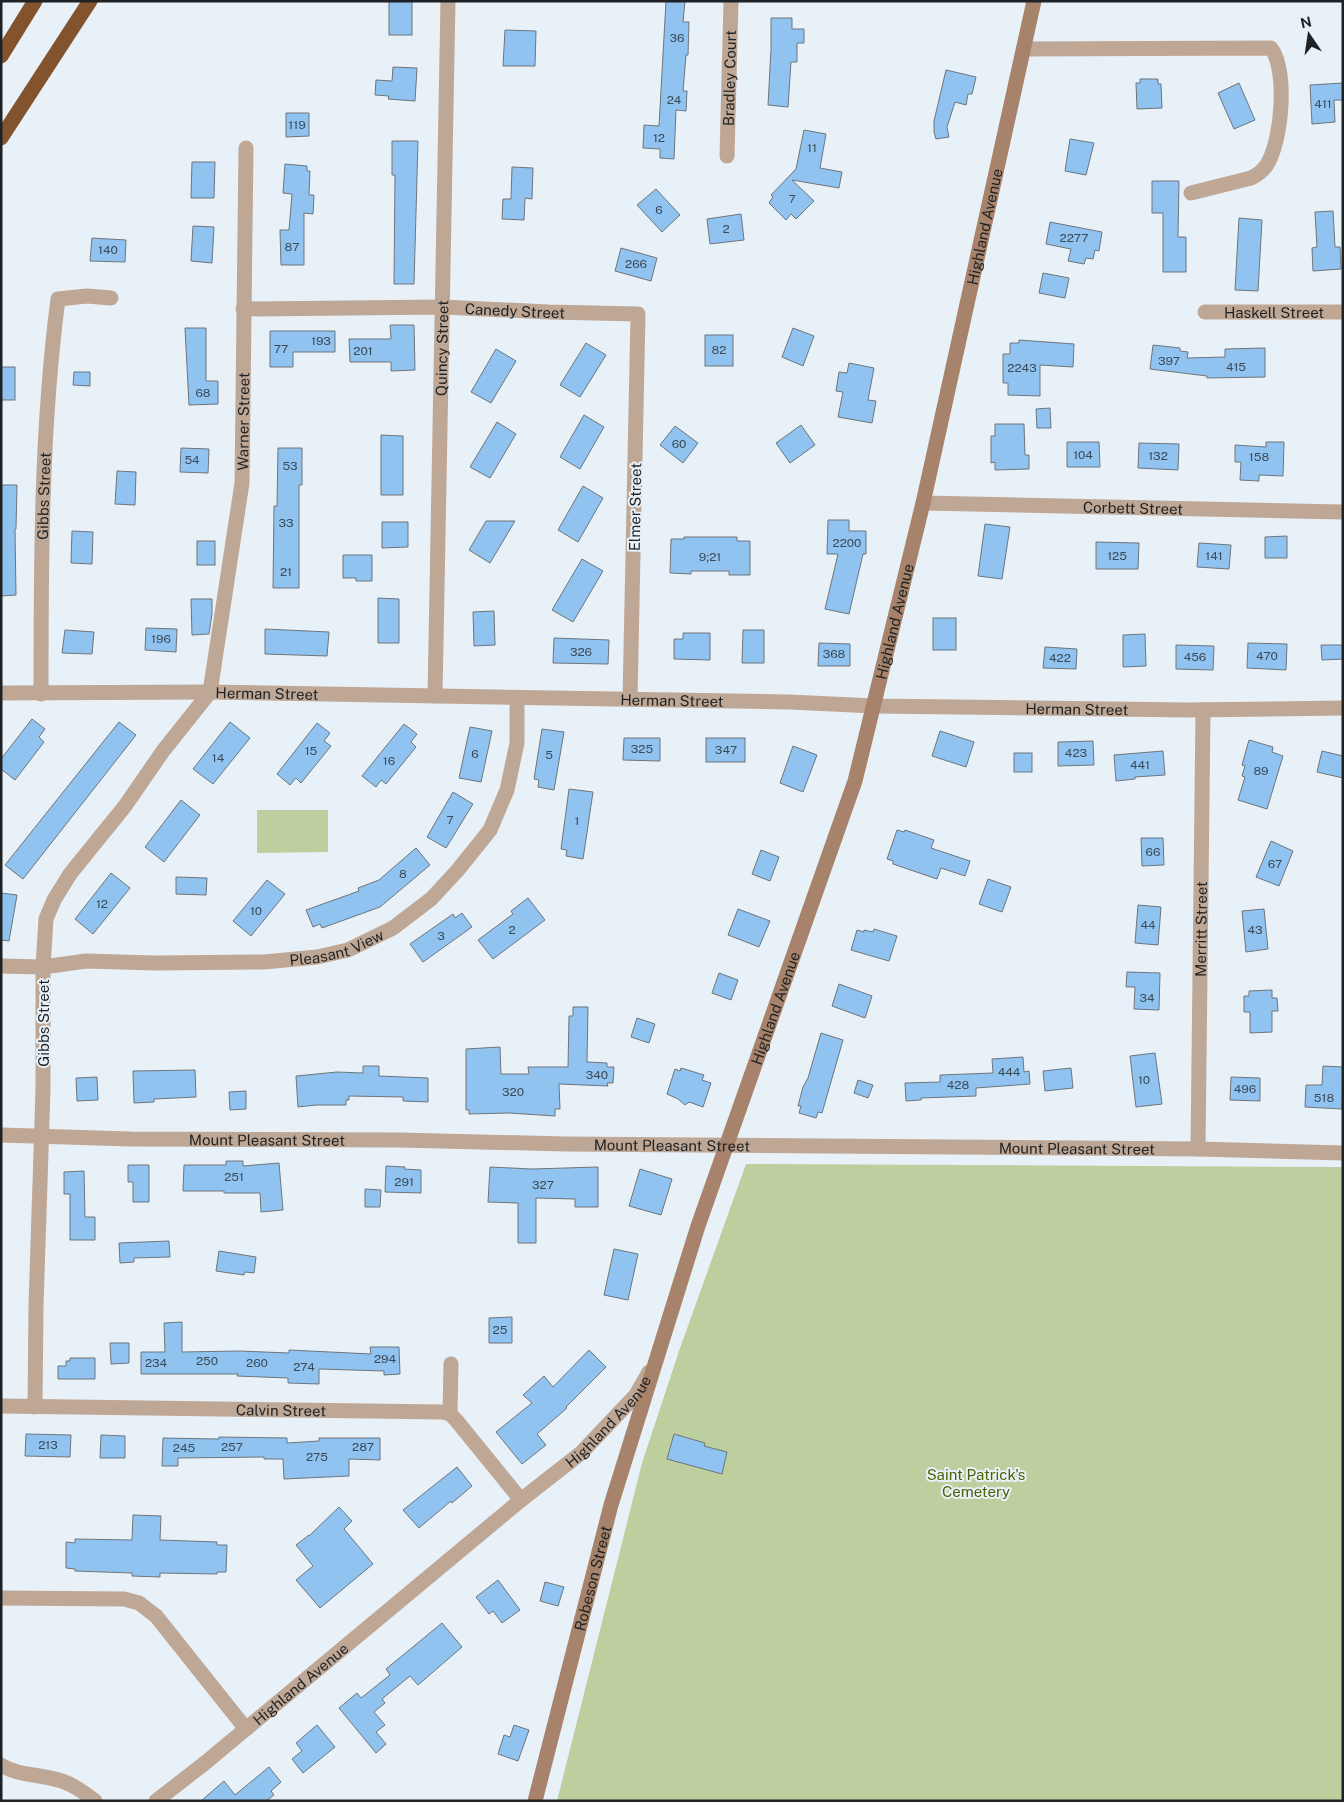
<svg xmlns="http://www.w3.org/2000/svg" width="1344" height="1802" viewBox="0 0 1344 1802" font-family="'Public Sans',sans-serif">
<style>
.green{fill:#bdcf9f}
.building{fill:#90c3f0;stroke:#6e757b}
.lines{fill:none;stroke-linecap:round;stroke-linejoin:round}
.minor{stroke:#bfa795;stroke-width:15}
.tertiary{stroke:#bfa795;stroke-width:15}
.secondary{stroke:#a6836a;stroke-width:15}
.motorway{stroke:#83532d;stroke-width:15}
.labels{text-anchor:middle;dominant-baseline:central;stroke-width:4;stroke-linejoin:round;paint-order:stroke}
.number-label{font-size:12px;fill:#3b4a57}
.street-label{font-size:15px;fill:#1f2224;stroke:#e9f1f8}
.park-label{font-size:15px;fill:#4a6203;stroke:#e9f1f8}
</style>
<rect width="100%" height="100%" fill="#e9f1f8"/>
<g class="green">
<polygon points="257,810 328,810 328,852 257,853"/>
<polygon points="746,1164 1343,1167 1343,1801 557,1801 642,1463 679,1351"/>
</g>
<g class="building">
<rect x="389" y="1" width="23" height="34"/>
<polygon points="666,1 685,1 683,22 689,22 688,55 686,55 683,91 687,91 686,111 676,110 674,159 660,158 660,149 643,148 644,125 659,126"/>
<polygon points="771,18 792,18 792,29 804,29 804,43 797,43 797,62 791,62 788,107 768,105 771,49"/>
<polygon points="505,30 536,31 535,66 503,66"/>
<polygon points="393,67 417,68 415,101 388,99 389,96 375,95 376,80 392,81"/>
<polygon points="946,70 976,77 972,94 968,94 966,105 955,102 947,127 949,137 936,139 934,132 934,121"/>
<polygon points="1140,79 1158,79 1158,84 1161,84 1162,108 1137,109 1136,83 1140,83"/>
<polygon points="1239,83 1255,120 1234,129 1218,93"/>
<polygon points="1343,83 1343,100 1334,100 1335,122 1312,124 1310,85"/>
<polygon points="286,113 309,113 309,136 286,137"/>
<polygon points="804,130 826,134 820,168 842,172 839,188 792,180 814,201 796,219 791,214 786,220 769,203 773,197 771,195 796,169"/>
<polygon points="1070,139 1094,143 1086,175 1065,171"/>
<polygon points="392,141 418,141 414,284 394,284 395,175 392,175"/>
<polygon points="192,162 215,162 214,198 191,198"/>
<polygon points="285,164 307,166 307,171 310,171 309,195 314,195 313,214 304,213 304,265 281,265 280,230 289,230 292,194 283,193"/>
<polygon points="512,167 533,168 532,199 525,198 524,220 502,219 503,199 511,199"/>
<polygon points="1152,181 1179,181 1178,237 1186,237 1186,272 1163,272 1163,213 1152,213"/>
<polygon points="656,189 680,215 662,232 637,205"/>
<polygon points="1333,211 1335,247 1340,247 1341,269 1313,271 1312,248 1317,247 1315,212"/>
<polygon points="741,214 744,240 710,244 707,219"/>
<polygon points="1239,218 1262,220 1258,291 1235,290"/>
<polygon points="1050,222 1102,232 1099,251 1095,250 1093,259 1086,258 1084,264 1068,261 1071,249 1046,244"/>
<polygon points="193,226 214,227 212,263 191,261"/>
<polygon points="92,238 126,240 125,262 90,261"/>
<polygon points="621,248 657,258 651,281 615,271"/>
<polygon points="1043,273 1069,278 1065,298 1039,293"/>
<polygon points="390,325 414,325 415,370 391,371 391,362 350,362 349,339 391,339"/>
<polygon points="185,328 206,328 206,381 218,381 218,404 189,405"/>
<polygon points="793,328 814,336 803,366 782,357"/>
<polygon points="270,331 335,331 335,352 293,352 293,367 270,367"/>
<rect x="705" y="335" width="28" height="31"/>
<polygon points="1019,340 1074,344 1073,367 1040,365 1040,396 1008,395 1008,383 1003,383 1003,354 1010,354 1010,343 1019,343"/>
<polygon points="586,343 606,355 580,397 560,385"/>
<polygon points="1153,345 1180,348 1180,351 1188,352 1187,358 1225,357 1225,349 1265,348 1265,377 1207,378 1207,376 1150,369"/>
<polygon points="496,349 516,361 491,403 471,392"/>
<polygon points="849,363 874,368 868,400 876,401 872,423 838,417 843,392 836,391 839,372 847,373"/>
<rect x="1" y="367" width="14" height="33"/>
<polygon points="74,372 90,372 90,386 73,385"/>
<polygon points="1050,408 1051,428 1037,428 1036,409"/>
<polygon points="584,415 604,427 580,469 560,457"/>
<polygon points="497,422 516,434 490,478 470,467"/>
<polygon points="995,424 1024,424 1025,455 1029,455 1029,469 995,470 995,462 991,463 991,436 995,436"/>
<polygon points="801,425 815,445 790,463 776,443"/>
<polygon points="675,426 698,443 683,463 660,445"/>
<polygon points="381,435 403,436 403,495 381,495"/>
<polygon points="1067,442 1099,442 1100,467 1067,467"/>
<polygon points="1266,442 1284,442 1283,476 1259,475 1259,481 1240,480 1241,462 1235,462 1235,445 1266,447"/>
<polygon points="1139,443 1179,444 1178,470 1138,468"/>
<polygon points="181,448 209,449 208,473 180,472"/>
<polygon points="278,448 302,448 302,485 299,485 299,588 273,588 274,506 277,506"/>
<polygon points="117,471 136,472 135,505 115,504"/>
<polygon points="1,485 17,485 16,529 15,529 16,595 1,596"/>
<polygon points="583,486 603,498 578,542 558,530"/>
<polygon points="828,520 849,520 849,531 866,531 866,554 863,554 849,614 825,609 838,554 827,554"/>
<polygon points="486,521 515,521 490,563 469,550"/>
<polygon points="382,522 408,522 408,547 382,548"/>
<polygon points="985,524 1010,527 1002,579 978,576"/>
<polygon points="72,531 93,532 92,564 71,563"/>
<polygon points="1287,536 1287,558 1265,558 1265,537"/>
<polygon points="684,537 737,537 737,541 750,541 750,575 729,575 729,571 691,571 691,574 670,573 671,539 684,539"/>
<rect x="197" y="541" width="18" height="24"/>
<polygon points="1096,542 1139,543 1138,569 1096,569"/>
<polygon points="1199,543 1231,545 1229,569 1197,567"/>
<polygon points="343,555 372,555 372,581 356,581 356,578 343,578"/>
<polygon points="582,559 603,571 573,622 552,610"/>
<polygon points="378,598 399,599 399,643 378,643"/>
<polygon points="191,599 212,599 212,614 209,634 192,635"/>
<polygon points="494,611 495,645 474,646 473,612"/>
<rect x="933" y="618" width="23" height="32"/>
<polygon points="146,628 177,629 176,652 145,650"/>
<polygon points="265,629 329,632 327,656 265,654"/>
<polygon points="65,630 94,632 92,654 62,653"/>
<polygon points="743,630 764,630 764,663 742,663"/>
<polygon points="683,633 710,633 710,660 674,659 674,639 683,639"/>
<polygon points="1145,634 1146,666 1123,667 1123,635"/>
<polygon points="554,638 609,640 608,664 553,663"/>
<polygon points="819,643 850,644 850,666 818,666"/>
<polygon points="1248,643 1287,644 1286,670 1247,668"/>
<polygon points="1176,645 1214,646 1213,670 1176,669"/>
<polygon points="1321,645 1343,645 1343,659 1322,660"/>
<polygon points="1045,647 1077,649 1076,669 1043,668"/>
<polygon points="32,719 45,729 39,737 44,742 15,780 1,769 1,759"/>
<polygon points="119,722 136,735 23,879 5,865"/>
<polygon points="230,722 250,738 213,784 193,769"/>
<polygon points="317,723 330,733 324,741 331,746 301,783 296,778 290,785 277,774"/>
<polygon points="404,724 417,734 411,742 416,747 386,784 381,780 376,787 362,776"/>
<polygon points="470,727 492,731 481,782 459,778"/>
<polygon points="542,729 564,732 554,790 538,787 539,780 534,779"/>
<polygon points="940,731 974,742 966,767 932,756"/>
<polygon points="624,738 660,738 660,761 623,760"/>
<rect x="706" y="738" width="39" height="24"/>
<polygon points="1249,740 1273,747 1272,752 1283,756 1267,809 1238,800 1245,777 1242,776 1245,766 1242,765"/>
<polygon points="1093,741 1094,765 1058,766 1058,742"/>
<polygon points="793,746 817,755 803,792 780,783"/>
<polygon points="1163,751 1165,775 1135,777 1135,779 1116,781 1114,755"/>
<polygon points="1322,751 1343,756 1343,778 1317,772"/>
<rect x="1014" y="753" width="18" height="19"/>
<polygon points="569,789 593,792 583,859 566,856 567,850 561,849"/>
<polygon points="453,792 473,804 446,848 427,837"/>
<polygon points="181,800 200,815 164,862 145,847"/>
<polygon points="897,830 904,832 905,830 934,840 931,848 970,861 965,876 941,868 937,879 893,864 893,861 887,859"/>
<polygon points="1141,838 1163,838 1164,865 1142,866"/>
<polygon points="1271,841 1293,851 1279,886 1256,877"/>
<polygon points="416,848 430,865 380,907 322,928 320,924 313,927 306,910 359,891 358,888 379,880"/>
<polygon points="761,850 779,857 770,881 752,874"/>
<polygon points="111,873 130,888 93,934 75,919"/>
<polygon points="176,877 207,878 206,895 176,894"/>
<polygon points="988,879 1011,887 1002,912 979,904"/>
<polygon points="267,880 285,894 251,936 233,921"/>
<polygon points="1,893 17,895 9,941 1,940"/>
<polygon points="528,898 545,920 493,959 478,940 513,914 511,911"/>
<polygon points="1138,905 1161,907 1158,945 1135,943"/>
<polygon points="738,909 770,921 759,947 728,935"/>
<polygon points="1264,909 1268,949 1246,952 1242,911"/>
<polygon points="462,913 472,927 423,962 410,944 453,914 455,918"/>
<polygon points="874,929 897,936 889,961 851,950 857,930 864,932 864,930 873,932"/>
<polygon points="1127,972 1160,973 1159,1010 1134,1009 1135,987 1126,987"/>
<polygon points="719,973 738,980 731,1000 712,993"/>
<polygon points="839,984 872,996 865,1018 832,1006"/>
<polygon points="1272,990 1272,998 1277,998 1278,1011 1272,1011 1272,1032 1250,1033 1250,1012 1244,1012 1244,996 1249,996 1249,991"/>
<polygon points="573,1007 588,1007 587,1062 607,1063 607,1067 614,1067 613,1083 607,1083 608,1086 559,1084 560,1109 555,1109 555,1116 509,1113 469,1114 469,1110 466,1110 466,1049 500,1047 501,1074 529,1074 528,1067 568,1067 569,1016 573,1016"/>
<polygon points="637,1018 655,1024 649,1043 631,1037"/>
<polygon points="821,1033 843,1040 822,1113 818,1112 816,1118 799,1113 801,1106 798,1106 803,1087 808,1078"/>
<polygon points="1155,1053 1162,1104 1136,1107 1130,1056"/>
<polygon points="1023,1057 1024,1072 1029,1071 1030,1084 976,1088 976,1096 921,1098 921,1100 906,1101 905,1083 940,1082 940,1075 993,1073 992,1059"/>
<polygon points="363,1066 379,1066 379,1076 428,1078 428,1102 403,1101 403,1097 349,1096 349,1100 346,1100 346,1105 316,1105 298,1107 296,1076 337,1072 363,1073"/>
<polygon points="1323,1066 1343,1067 1342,1109 1305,1107 1306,1085 1322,1085"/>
<polygon points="681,1068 704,1075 702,1080 711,1083 703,1107 689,1102 685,1105 678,1099 667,1094 675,1069 680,1071"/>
<polygon points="1071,1068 1073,1088 1045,1091 1043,1071"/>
<polygon points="195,1070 196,1097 154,1099 154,1102 134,1103 133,1071"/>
<polygon points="97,1077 98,1100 77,1101 76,1078"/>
<polygon points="1231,1077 1260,1078 1260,1101 1230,1100"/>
<polygon points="858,1080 873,1085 868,1098 854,1093"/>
<polygon points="246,1091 246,1109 230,1110 229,1092"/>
<polygon points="226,1161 243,1161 243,1166 279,1163 283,1210 261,1212 260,1193 224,1193 224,1191 183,1191 184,1165 226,1165"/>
<polygon points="128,1165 149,1165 149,1202 133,1202 133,1182 128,1182"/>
<polygon points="386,1166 405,1167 404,1169 421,1170 421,1193 385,1192"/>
<polygon points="490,1167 532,1169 598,1167 598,1207 575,1207 575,1199 536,1198 536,1243 518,1243 518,1203 488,1202"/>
<polygon points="640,1169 672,1179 661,1215 629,1206"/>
<polygon points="84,1171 85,1217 95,1217 95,1240 70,1240 70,1194 64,1194 64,1172"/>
<polygon points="365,1189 381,1190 380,1207 365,1207"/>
<polygon points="169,1241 170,1257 134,1258 134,1262 120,1263 119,1243"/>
<polygon points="614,1249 638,1254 628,1300 604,1295"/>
<polygon points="219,1251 256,1257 254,1273 245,1272 244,1275 216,1271"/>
<polygon points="512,1317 512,1343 489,1343 489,1318"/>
<polygon points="182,1322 182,1352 239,1351 289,1353 289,1350 371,1354 370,1347 399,1347 400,1374 384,1375 384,1371 319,1369 319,1384 288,1383 288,1378 237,1376 238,1374 141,1374 141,1352 165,1352 164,1323"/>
<polygon points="110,1343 129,1343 129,1363 111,1364"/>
<polygon points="589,1350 606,1367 566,1407 567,1408 537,1434 546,1445 522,1464 496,1432 532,1403 523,1395 544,1376 553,1387"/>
<polygon points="70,1358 95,1358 95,1379 58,1379 58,1366 66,1366 66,1361 70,1361"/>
<polygon points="26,1434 71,1435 70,1457 25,1456"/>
<polygon points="674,1434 705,1443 704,1446 727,1452 722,1474 667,1459"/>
<polygon points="101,1435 125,1436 125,1458 100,1458"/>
<polygon points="219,1437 287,1438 287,1443 319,1441 319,1438 380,1438 380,1460 349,1459 349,1476 284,1479 283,1459 264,1459 264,1457 178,1458 178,1466 162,1466 163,1438 219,1439"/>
<polygon points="457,1467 472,1486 452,1503 451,1501 419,1528 403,1510"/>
<polygon points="339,1507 352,1521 344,1529 373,1564 320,1608 296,1580 313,1566 296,1545 309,1535 309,1536"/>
<polygon points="133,1515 161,1516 160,1540 217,1542 217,1545 227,1545 226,1572 217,1572 217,1574 160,1573 160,1577 132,1576 132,1573 75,1571 75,1569 66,1568 66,1542 75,1543 75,1539 132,1540"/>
<polygon points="498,1580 520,1610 502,1623 493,1611 489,1614 476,1597"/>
<polygon points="545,1582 564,1587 558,1606 540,1601"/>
<polygon points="442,1623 462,1647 418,1685 410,1676 382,1699 385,1703 374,1712 385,1725 376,1732 386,1744 376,1753 339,1708 357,1693 361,1698 390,1675 386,1669"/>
<polygon points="317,1725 335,1747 303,1773 292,1759 302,1751 296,1743"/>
<polygon points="514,1725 529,1730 518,1761 498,1754 504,1735 510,1737"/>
<polygon points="269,1767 281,1782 271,1791 274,1795 266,1801 201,1801 224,1781 235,1795"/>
</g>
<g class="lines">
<g class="minor">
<path d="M 1024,49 L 1271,48 C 1288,70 1282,143 1266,166 C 1262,172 1257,175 1251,178 L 1191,193"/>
<path id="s1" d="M 727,156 L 731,1"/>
<path id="s2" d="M 243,309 L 443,307 L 549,312 L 638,314 L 630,699"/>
<path id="s3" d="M 1205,312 L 1343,312"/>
<path id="s4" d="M 923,503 L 1343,512"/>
<path id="s5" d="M 1,693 L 210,692 L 789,702 L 875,706 L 1188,710 L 1343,708"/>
<path id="s6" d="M 41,694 C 41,562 41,429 58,299 L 87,296 L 111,298"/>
<path id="s7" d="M 435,696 L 448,1"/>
<path id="s8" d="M 1,966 L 43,967 L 86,961 L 155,963 L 264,962 L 317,957 L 348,950 L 393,928 L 431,899 L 457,871 L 490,830 L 507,790 L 517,743 L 517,698"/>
<path id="s9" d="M 1,1135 L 130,1139 L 400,1140 L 565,1144 L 1198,1149 L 1343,1153"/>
<path id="s10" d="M 1198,1149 L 1203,710"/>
<path id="s11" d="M 1,1406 L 443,1412 L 450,1414 L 456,1420 L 521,1500"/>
<path id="s12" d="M 35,1407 L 36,1306 L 43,1090 L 43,967 L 46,919 L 54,900 L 70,874 L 125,806 L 163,751 L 210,692 L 242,483 L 246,148"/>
<polyline points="450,1414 451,1364"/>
<polyline points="1,1598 124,1599 139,1603 156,1616 246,1729"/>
<path d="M 1,1765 C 17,1775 33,1774 50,1778 C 68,1781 81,1790 95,1801"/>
</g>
<path class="tertiary" id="s13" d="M 156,1801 L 205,1763 L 521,1500 L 581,1453 L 636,1395 L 649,1372"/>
<path class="secondary" id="s14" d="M 535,1801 L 611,1505 L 698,1226 L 855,781 L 923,503 L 1034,1"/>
<g class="motorway">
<polyline points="1,56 35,1"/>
<polyline points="1,138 90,1"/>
</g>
</g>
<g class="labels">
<g class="number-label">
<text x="677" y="38">36</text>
<text x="674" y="100">24</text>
<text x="1323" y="104">411</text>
<text x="297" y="125">119</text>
<text x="659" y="138">12</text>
<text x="812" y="148">11</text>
<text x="792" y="199">7</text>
<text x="659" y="210">6</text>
<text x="726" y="229">2</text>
<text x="1074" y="238">2277</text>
<text x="292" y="247">87</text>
<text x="108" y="250">140</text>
<text x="636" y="264">266</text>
<text x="321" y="341">193</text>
<text x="281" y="349">77</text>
<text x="719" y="350">82</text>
<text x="363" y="351">201</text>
<text x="1169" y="361">397</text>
<text x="1236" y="367">415</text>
<text x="1022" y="368">2243</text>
<text x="203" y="393">68</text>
<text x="679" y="444">60</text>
<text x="1083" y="455">104</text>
<text x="1158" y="456">132</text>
<text x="1259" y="457">158</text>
<text x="192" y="460">54</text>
<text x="290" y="466">53</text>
<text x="286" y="523">33</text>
<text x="847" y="543">2200</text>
<text x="1117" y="556">125</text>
<text x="1214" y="556">141</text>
<text x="710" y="557">9;21</text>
<text x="286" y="572">21</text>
<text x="161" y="639">196</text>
<text x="581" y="652">326</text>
<text x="834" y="654">368</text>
<text x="1267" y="656">470</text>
<text x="1195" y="657">456</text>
<text x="1060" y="658">422</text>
<text x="642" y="749">325</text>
<text x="726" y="750">347</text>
<text x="311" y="751">15</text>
<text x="1076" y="753">423</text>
<text x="475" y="754">6</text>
<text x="549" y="755">5</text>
<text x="218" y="758">14</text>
<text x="389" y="761">16</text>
<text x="1140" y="765">441</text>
<text x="1261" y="771">89</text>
<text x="450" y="820">7</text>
<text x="577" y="821">1</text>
<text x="1153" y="852">66</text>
<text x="1275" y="864">67</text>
<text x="403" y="874">8</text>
<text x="102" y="904">12</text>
<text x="256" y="911">10</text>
<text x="1148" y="925">44</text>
<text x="512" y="930">2</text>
<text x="1255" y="930">43</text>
<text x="441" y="936">3</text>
<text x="1147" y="998">34</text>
<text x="1009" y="1072">444</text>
<text x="597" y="1075">340</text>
<text x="1144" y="1080">10</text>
<text x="958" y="1085">428</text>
<text x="1245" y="1089">496</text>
<text x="513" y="1092">320</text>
<text x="1324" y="1098">518</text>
<text x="234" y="1177">251</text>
<text x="404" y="1182">291</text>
<text x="543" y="1185">327</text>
<text x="500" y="1330">25</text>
<text x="385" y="1359">294</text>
<text x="207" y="1361">250</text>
<text x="156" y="1363">234</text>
<text x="257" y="1363">260</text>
<text x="304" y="1367">274</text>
<text x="48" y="1445">213</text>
<text x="232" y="1447">257</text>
<text x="363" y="1447">287</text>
<text x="184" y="1448">245</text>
<text x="317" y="1457">275</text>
</g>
<g class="street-label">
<text stroke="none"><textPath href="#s1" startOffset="78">Bradley Court</textPath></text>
<text stroke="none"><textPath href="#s14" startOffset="1639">Highland Avenue</textPath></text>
<text stroke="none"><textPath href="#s2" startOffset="272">Canedy Street</textPath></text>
<text stroke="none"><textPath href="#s3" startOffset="69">Haskell Street</textPath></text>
<text stroke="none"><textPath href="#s7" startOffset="348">Quincy Street</textPath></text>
<text stroke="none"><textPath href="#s12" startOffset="1042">Warner Street</textPath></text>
<text stroke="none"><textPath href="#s6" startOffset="198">Gibbs Street</textPath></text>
<text transform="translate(635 507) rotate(-89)">Elmer Street</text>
<text stroke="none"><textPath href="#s4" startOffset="210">Corbett Street</textPath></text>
<text stroke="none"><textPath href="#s14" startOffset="1234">Highland Avenue</textPath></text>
<text stroke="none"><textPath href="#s5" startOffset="266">Herman Street</textPath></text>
<text stroke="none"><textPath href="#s5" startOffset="671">Herman Street</textPath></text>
<text stroke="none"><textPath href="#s5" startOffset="1076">Herman Street</textPath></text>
<text stroke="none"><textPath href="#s10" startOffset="220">Merritt Street</textPath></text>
<text stroke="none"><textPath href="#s8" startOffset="338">Pleasant View</textPath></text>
<text stroke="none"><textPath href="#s14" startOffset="829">Highland Avenue</textPath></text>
<text transform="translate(43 1023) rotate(-90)">Gibbs Street</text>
<text stroke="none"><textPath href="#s9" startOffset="266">Mount Pleasant Street</textPath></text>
<text stroke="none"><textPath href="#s9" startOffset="671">Mount Pleasant Street</textPath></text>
<text stroke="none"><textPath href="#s9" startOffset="1076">Mount Pleasant Street</textPath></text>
<text stroke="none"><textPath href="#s11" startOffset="280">Calvin Street</textPath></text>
<text stroke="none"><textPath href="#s13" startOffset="591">Highland Avenue</textPath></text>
<text stroke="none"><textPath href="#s14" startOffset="230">Robeson Street</textPath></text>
<text stroke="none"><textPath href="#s13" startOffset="186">Highland Avenue</textPath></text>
</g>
<g class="park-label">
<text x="976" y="1474">Saint Patrick's<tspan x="976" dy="17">Cemetery</tspan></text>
</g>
</g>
<rect width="1344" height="1802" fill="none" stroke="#1f2224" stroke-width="5"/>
<g transform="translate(1309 35) rotate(347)" stroke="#e9f1f8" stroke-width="4" paint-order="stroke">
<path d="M0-4L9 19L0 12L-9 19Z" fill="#1f2224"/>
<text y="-8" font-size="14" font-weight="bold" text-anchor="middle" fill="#1f2224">N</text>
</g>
</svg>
